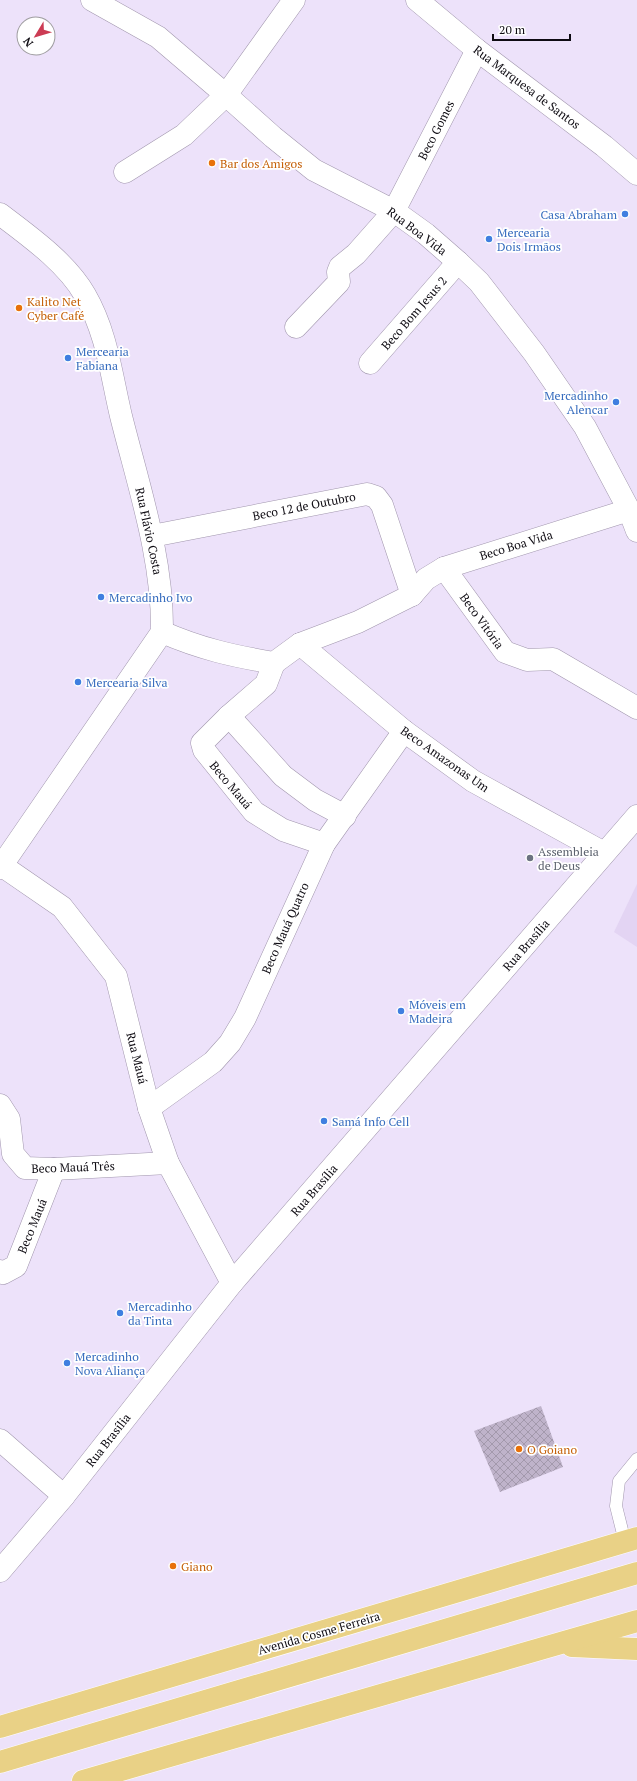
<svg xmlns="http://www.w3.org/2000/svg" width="637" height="1781" viewBox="0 0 637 1781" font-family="'PT Serif',serif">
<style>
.built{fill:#e3d4f3}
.building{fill:url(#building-cross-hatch)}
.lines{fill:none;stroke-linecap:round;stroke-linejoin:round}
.service-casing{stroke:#a196ad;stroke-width:13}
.minor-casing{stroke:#a196ad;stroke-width:23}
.primary-casing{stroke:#fff;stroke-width:23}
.service{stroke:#fff;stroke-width:12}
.minor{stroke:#fff;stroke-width:22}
.primary{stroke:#e9d186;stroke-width:22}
.food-dot{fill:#e8710a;stroke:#fff;stroke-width:1.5}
.shop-dot{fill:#3f7fe0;stroke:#fff;stroke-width:1.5}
.worship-dot{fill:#6b7280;stroke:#fff;stroke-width:1.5}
.labels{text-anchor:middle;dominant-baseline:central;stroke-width:3.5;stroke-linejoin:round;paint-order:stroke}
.street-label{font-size:12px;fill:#0e0b12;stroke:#fff}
.food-label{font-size:12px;fill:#c56008;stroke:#fff;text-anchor:start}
.shop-label{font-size:12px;fill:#366cbe;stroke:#fff;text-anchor:start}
.worship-label{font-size:12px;fill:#5b616d;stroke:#fff;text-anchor:start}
</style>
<defs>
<pattern id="building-cross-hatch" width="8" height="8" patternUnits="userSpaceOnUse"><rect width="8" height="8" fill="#bfb3ca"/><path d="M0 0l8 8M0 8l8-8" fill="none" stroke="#a399ac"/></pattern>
</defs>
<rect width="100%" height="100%" fill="#ede2fa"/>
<polygon class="built" points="637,884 637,947 614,932"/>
<polygon class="building" points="541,1406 563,1467 500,1492 474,1431"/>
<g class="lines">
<g class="service-casing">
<polyline id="service" points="625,1542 616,1506 619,1481 637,1459"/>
</g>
<g class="minor-casing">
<g id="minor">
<polyline points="92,0 158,37 226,95 273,137 314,170 394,211 426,234 458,262 479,282 534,353 585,427 629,510 637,531"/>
<polyline points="417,0 477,50 604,146 637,174"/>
<polyline points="125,172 184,135 226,95 294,0"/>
<path d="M 0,214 C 29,236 67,263 85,295 C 107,333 111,374 121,416 C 139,488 163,558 162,632 L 0,868"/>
<polyline points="296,327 339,282 338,272 340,267 356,254 394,211 477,50"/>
<polyline points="370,363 458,262"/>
<polyline points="152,536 367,494 376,497 382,505 412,595"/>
<polyline points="444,568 505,652 527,660 553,659 637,708"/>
<path d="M 162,632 C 201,649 233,656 274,663 L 300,644 L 358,622 L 412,595 L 426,579 L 444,568 L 629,510"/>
<polyline points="300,644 404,731 473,781 604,853"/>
<polyline points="274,663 266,684 229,716 202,743 204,750 254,812 283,830 324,844"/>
<polyline points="229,716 283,776 315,800 345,816"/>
<polyline points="1,865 62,907 116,976 149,1108 168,1163 232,1283"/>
<polyline points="0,1105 9,1119 13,1154 25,1168 54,1169 168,1163"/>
<polyline points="149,1108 213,1062 230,1043 245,1018 324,844 404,731"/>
<polyline points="0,1271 3,1273 16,1266 54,1169"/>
<polyline points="0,1440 64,1496"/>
<polyline points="0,1571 64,1496 232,1283 637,816"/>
</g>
</g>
<g class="primary-casing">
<g id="primary">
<polyline points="572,1646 637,1649"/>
<polyline points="0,1727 637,1538"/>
<polyline points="0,1762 637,1573"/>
<polyline points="83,1781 637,1621"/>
</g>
</g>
<use href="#service" class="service"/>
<use href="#minor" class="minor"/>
<use href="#primary" class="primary"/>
</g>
<g class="food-dot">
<circle cx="212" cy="163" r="4"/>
<circle cx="19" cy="308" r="4"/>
<circle cx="519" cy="1449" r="4"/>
<circle cx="173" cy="1566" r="4"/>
</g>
<g class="shop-dot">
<circle cx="625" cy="214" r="4"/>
<circle cx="489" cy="239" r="4"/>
<circle cx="68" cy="358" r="4"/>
<circle cx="616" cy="402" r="4"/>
<circle cx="101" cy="597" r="4"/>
<circle cx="78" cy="682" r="4"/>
<circle cx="401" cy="1011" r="4"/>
<circle cx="324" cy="1121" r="4"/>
<circle cx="120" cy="1313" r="4"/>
<circle cx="67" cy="1363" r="4"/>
</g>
<circle class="worship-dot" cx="530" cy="858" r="4"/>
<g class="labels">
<g class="street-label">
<text transform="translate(527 87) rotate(37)">Rua Marquesa de Santos</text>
<text transform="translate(436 130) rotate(-63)">Beco Gomes</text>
<text transform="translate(417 231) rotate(37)">Rua Boa Vida</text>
<text transform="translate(414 313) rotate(-49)">Beco Bom Jesus 2</text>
<text transform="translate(304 506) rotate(-11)">Beco 12 de Outubro</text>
<text transform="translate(149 531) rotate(78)">Rua Flávio Costa</text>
<text transform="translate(516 545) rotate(-17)">Beco Boa Vida</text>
<text transform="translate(482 621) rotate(54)">Beco Vitória</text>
<text transform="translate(445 759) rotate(35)">Beco Amazonas Um</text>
<text transform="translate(231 785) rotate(50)">Beco Mauá</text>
<text transform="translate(285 928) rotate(-66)">Beco Mauá Quatro</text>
<text transform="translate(526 945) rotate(-49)">Rua Brasília</text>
<text transform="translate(137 1058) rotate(76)">Rua Mauá</text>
<text transform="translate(73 1167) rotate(-2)">Beco Mauá Três</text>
<text transform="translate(314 1190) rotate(-49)">Rua Brasília</text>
<text transform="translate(32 1226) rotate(-68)">Beco Mauá</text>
<text transform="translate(108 1440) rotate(-52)">Rua Brasília</text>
<text transform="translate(319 1633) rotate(-16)">Avenida Cosme Ferreira</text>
</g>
<g class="food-label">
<text x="220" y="163">Bar dos Amigos</text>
<text x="27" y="301">Kalito Net<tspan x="27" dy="14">Cyber Café</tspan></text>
<text x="527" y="1449">O Goiano</text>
<text x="181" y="1566">Giano</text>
</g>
<g class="shop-label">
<text x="617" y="214" text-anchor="end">Casa Abraham</text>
<text x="497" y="232">Mercearia<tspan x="497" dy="14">Dois Irmãos</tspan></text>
<text x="76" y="351">Mercearia<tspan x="76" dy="14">Fabiana</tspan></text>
<text x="608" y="395" text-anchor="end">Mercadinho<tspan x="608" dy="14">Alencar</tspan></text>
<text x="109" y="597">Mercadinho Ivo</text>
<text x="86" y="682">Mercearia Silva</text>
<text x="409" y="1004">Móveis em<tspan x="409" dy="14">Madeira</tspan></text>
<text x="332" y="1121">Samá Info Cell</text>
<text x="128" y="1306">Mercadinho<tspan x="128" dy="14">da Tinta</tspan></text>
<text x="75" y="1356">Mercadinho<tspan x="75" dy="14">Nova Aliança</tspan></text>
</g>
<g class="worship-label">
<text x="538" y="851">Assembleia<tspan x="538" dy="14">de Deus</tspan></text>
</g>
</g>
<g transform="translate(36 36) rotate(232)"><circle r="19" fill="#ffffff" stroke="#9f9da0"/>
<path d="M0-3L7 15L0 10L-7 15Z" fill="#cc3c54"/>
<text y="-6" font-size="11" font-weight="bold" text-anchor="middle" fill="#0e0b12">N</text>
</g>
<path d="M493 34v6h77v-6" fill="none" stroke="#0e0b12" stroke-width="2"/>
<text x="499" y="34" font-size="12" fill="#0e0b12" stroke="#ffffff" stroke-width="3" paint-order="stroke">20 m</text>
</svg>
